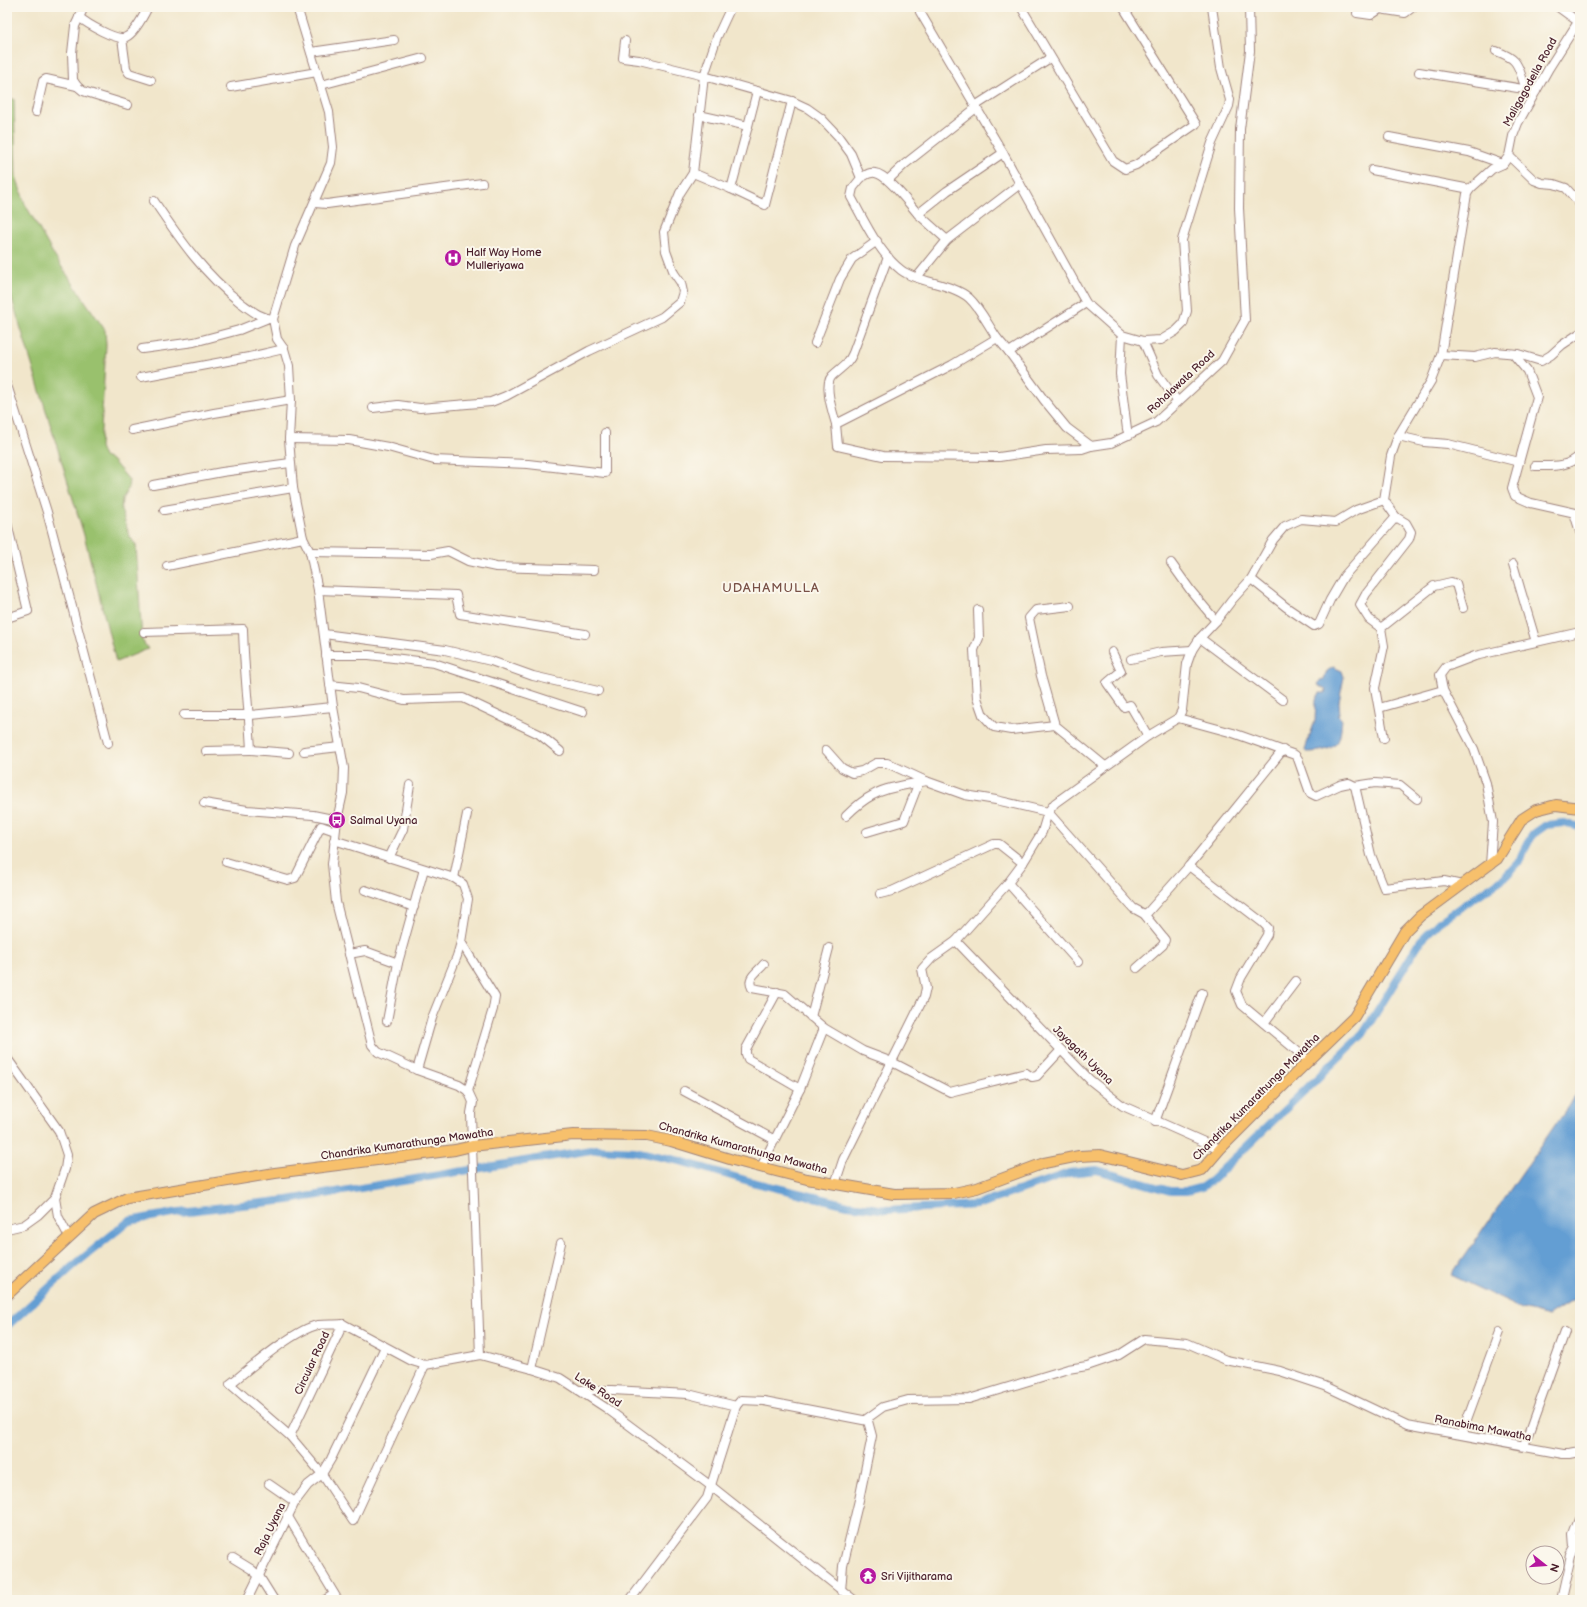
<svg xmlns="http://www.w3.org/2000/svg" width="1587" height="1607" viewBox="0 0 1587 1607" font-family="'Balsamiq Sans',sans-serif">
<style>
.green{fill:#99c16d;stroke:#72704c}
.water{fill:#639ed3;stroke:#565e7f}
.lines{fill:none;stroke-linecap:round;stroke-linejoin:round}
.canal{stroke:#639ed3;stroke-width:8}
.minor-casing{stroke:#9e827b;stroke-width:10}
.major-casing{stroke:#9e827b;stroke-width:12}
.minor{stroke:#fff;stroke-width:8}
.major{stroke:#f7c06c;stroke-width:10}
.labels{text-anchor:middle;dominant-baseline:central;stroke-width:4;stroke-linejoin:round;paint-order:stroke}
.street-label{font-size:11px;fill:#4a1f2b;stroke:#fbf7ec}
.poi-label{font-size:11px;fill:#4a1f2b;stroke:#fbf7ec;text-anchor:start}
.quarter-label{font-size:13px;letter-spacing:1px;fill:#795147;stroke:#fbf7ec}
</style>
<rect width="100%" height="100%" fill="#fbf7ec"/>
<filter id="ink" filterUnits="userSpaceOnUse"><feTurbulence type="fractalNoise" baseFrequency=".025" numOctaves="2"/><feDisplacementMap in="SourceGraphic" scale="8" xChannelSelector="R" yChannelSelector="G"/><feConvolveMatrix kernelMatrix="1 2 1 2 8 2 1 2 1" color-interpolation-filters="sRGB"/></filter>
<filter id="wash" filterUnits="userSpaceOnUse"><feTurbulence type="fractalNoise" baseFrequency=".012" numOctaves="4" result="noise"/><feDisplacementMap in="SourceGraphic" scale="16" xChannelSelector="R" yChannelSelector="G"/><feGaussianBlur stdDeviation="0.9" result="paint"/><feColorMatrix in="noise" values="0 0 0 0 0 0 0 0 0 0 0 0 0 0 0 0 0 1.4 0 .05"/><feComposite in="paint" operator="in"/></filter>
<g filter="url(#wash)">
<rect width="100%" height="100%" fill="#f1e6cb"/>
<polygon class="green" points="7,98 14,99 16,176 25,204 55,257 105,330 106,345 100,447 104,457 112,460 129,480 128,489 122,499 121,510 130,537 136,545 142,640 148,649 116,662 84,535 7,283"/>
<g class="water">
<path d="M 1333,667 L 1342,671 L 1344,677 L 1339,702 L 1340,714 L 1338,715 L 1342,720 C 1341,726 1341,740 1336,744 C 1329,751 1315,752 1306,752 L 1305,749 L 1315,721 L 1316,699 L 1320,693 L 1325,693 L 1326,689 L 1318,685 L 1320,680 L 1324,679 L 1327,671 Z"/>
<polygon points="1580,1089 1580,1296 1549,1316 1522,1309 1451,1275"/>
</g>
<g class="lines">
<polyline class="canal" points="7,1326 73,1266 129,1221 179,1212 288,1200 597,1149 634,1151 680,1161 752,1182 848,1205 888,1210 977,1205 1069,1173 1097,1170 1170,1191 1187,1191 1202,1187 1212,1180 1363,1034 1421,940 1439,922 1505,877 1518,863 1532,835 1546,825 1563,823 1580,827"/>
</g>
</g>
<g filter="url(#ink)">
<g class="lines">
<g class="minor-casing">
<g id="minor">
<polyline points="84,7 75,26 72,53 73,80 77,86 83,91 128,105"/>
<polyline points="297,7 329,112 333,147 331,163 295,246 273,319 277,339 284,349 289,366 291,400 289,439 293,488 303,538 310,552 318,590 333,707 344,768 343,793 337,820 332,864 336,902 372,1045 378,1052 417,1070 459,1085 468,1091 473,1102 471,1113 472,1146 480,1355"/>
<polyline points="1021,7 1113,161 1125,169 1136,165 1196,124 1123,7"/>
<polyline points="1558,7 1580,23"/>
<polyline points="1357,13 1371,15 1380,9 1405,13 1413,7"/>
<path d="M 79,17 C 86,23 117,42 126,37 C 135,33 144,15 148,7"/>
<polyline points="122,38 126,68 129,73 151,80"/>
<polyline points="625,41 623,58 639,60 704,76 717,37 731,7"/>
<path d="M 1496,51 C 1521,60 1517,66 1526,89"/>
<polyline points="311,52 394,40"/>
<polyline points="1419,72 1536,91"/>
<polyline points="321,85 423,58"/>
<polyline points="231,87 317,72"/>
<polyline points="975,106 1050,58"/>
<polyline points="36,112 43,81 46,79 77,86"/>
<path d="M 699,115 L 748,126 L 731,189 L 693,173 L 704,76 L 792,101 L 807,108 L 821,118 L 838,136 L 851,154 L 861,178 L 853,188 L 851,197 C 865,222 878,252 901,270 C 918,283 952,283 969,298 C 980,308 988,325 997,338 L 952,365 L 836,424 L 838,446 L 883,456 L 999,457 L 1046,450 L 1082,449 L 1091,446"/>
<polyline points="748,126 757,91"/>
<polyline points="1389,137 1469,152 1503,164"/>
<polyline points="1003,153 1086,303 1122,335 1143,341 1161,340 1176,331 1183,324 1187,311 1182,240 1212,143 1229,106 1230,100 1221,68 1212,7"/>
<polyline points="1509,156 1534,180 1542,183 1554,184 1566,188 1580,204"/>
<polyline points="1372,170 1470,189"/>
<path d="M 861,178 C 866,175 869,172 875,173 C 887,174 910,205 918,214 L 947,191 L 1003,153 L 920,12 L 919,7"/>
<polyline points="888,180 905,164 976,108"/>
<polyline points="731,189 765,205 792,101"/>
<path d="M 154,201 C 181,241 203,273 241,303 C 251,310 260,318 273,319"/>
<polyline points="315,203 327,204 482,183"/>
<polyline points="918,214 947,240"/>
<polyline points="917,277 947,240 1020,184"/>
<polyline points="1086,303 1009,352 1044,400 1067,428 1091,446 1111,443 1156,422 1222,361 1245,320 1239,208 1240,129 1250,51 1249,7"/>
<polyline points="1122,335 1120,374 1127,429 1129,435"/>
<polyline points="997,338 1009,352"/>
<polyline points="1143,341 1158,375 1178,402"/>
<polyline points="815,343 840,279 852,259 877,241"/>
<polyline points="142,349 194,342 239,330 266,319"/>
<polyline points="1513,354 1527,371 1537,397 1512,488 1515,496 1531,503 1580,514"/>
<polyline points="1441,355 1475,357 1495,352 1518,354 1541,361 1551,355 1562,345 1580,333"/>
<polyline points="141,377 249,357 284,349"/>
<polyline points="7,385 47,512 108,743"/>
<polyline points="373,408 398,405 420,408 491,402 506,396 589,351 662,317 680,302 683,292 681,283 674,273 666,251 664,232 680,193 693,173"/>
<path d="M 836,424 C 833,413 823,385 832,376 C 841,367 848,365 853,353 L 888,257"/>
<polyline points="132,430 214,413 291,400"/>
<polyline points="1398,436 1424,442 1448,444 1519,462"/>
<polyline points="289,439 349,440 388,447 434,460 528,464 605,473 605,433"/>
<path d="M 1535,466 C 1552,466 1567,468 1580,455"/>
<polyline points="153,485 222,472 290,463"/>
<polyline points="1384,500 1396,517"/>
<polyline points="164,510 293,488"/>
<polyline points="1574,513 1580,532"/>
<polyline points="7,523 28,611 7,618"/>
<polyline points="310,552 431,554 448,551 468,561 496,567 594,570"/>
<polyline points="1171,563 1191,591 1216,621"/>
<polyline points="1513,564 1536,642"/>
<polyline points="167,566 303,538"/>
<polyline points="1251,579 1286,607 1314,626 1319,624 1330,600 1344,576 1396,517 1406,523 1411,532 1409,539 1366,594 1360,605 1369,619 1381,628 1384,646 1375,688 1384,738"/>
<polyline points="318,590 456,595 460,614 585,634"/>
<polyline points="1070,606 1036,610 1029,618 1041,676 1055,725 1105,766"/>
<polyline points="978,610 979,638 974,650 977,698 983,715 994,727 1011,730 1055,725"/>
<polyline points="1381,628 1434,586 1451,582 1456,584 1463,608"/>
<path d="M 144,632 L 243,629 C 244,670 249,710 251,750 L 206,751"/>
<polyline points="324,634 445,650 491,661 533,676 598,691"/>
<polyline points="1200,638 1283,700"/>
<polyline points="1112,652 1121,671 1107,683 1124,707 1130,705 1148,736"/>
<polyline points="326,655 369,655 434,663 583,712"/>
<polyline points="1131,659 1161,652 1192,650"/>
<polyline points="330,685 358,688 404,700 463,698 539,734 560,751"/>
<polyline points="1379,708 1443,690"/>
<polyline points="184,715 250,715 333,707"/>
<polyline points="1178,718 1233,733 1295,755 1298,759 1310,793 1316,796 1340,785 1349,783 1355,786 1371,855 1384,888 1444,881 1462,885"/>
<polyline points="251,750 289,753"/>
<polyline points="826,750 842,768 852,773 862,771 876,763 887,763 926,781 965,795 996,800 1048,812 1133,908 1144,914 1148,912 1189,866 1283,750"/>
<polyline points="304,751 340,747"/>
<polyline points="1355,786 1375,783 1400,785 1417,799"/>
<polyline points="204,803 247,810 313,815 337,820"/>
<path d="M 846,816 C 854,808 863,800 873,795 C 889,786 909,785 926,781"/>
<polyline points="867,832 904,821 919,782"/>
<polyline points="334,840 454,878 463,884 468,899 461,942 495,997 493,1009 468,1091"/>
<polyline points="389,858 403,829 410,785"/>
<polyline points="226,862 288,880 295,878 321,826 335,831"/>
<polyline points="1490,865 1493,822 1486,783 1474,749 1443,690 1440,675 1446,667 1475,656 1580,632"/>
<polyline points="1189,866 1262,922 1268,928 1267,935 1241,978 1236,991 1242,1005 1309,1061"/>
<polyline points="454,878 467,814"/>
<polyline points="1008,883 1078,962"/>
<polyline points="365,890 414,907"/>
<polyline points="880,894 892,891 994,844 999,844 1023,863"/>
<polyline points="956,941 1090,1080 1123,1106 1220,1149"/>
<polyline points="349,954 365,951 398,963"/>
<path d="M 764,964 C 758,972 746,977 752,988 L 785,994 L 824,1028"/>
<polyline points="1137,968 1163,945 1165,940 1144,914"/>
<polyline points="777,992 746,1049 746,1054 748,1059 800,1089"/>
<polyline points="811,1017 829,948"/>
<polyline points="387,1021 398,963 424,869"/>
<polyline points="1264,1023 1296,981"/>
<polyline points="7,1058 59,1131 67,1155 65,1169 55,1198 38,1215 24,1225 7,1229"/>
<polyline points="417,1070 432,1018 457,956 461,942"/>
<polyline points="684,1091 775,1140"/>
<polyline points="1155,1122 1202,993"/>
<polyline points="761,1167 800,1089 824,1028 863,1051 892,1062 950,1092 1026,1073 1032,1077 1037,1076 1061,1050"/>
<polyline points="835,1184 843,1160 924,997 926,988 922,969 932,958 956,941 1008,883 1023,863 1042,832 1048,812 1055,803 1148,736 1178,718 1182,710 1187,664 1192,650 1200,638 1216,621 1232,600 1251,579 1273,540 1285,526 1301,519 1336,522 1356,510 1384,500 1391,456 1398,436 1431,381 1441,355 1467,194 1470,189 1492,169 1503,164 1509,156 1513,136 1518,123 1549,68 1578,22"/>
<polyline points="55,1198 58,1216 69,1237"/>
<polyline points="385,1347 331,1459 322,1474 353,1521 425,1365"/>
<polyline points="532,1369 561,1243"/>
<polyline points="578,1390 612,1390 688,1394 736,1406 707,1498 630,1600"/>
<polyline points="736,1406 741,1400 764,1401 868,1421 872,1436 859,1500 843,1566 841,1591"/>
<polyline points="865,1420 883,1407 908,1400 969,1399 1068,1369 1087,1366 1119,1355 1144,1339 1187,1343 1226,1360 1280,1371 1325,1386 1407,1425 1563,1454 1570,1454 1580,1452"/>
<polyline points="1465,1435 1463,1430 1499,1332"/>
<path d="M 290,1436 L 230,1384 C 249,1369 295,1329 318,1325 C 326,1324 335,1325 343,1324"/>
<polyline points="1524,1446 1565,1332"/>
<polyline points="269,1484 295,1502"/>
<polyline points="287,1515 338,1600"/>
<polyline points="1575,1548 1574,1535 1580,1519"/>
<polyline points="233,1558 251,1569 259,1576 274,1600"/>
<polyline points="247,1600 295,1502 308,1485 322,1474 290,1436 343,1324 412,1361 425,1365 480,1355 532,1369 560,1378 606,1408 711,1486 854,1600"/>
<polyline points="325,1600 334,1594"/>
<polyline points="1561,1600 1571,1556 1580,1539"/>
</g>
</g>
<g class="major-casing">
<polyline id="major" points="7,1295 94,1214 127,1198 275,1173 455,1150 472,1146 573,1135 647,1136 671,1141 733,1160 807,1179 894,1194 954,1193 977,1188 1044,1163 1079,1156 1100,1155 1182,1175 1202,1170 1220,1149 1295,1074 1354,1017 1405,931 1420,916 1497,859 1522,819 1536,810 1556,805 1580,808"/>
</g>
<use href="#minor" class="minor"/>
<use href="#major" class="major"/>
</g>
</g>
<defs>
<g id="hospital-disc" transform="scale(0.9)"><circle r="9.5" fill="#b5179e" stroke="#fbf7ec"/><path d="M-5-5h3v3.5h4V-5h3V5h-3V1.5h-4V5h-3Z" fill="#fff"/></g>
<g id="bus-disc" transform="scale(0.9)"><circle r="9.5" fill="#b5179e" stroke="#fbf7ec"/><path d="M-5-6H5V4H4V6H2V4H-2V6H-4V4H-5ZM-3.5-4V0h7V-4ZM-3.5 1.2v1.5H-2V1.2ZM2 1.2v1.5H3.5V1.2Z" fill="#fff"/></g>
<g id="temple-disc" transform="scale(0.9)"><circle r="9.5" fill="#b5179e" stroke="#fbf7ec"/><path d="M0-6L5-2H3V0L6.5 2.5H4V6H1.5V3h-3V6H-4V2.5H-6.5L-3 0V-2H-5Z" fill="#fff"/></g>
</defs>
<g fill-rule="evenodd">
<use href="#hospital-disc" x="453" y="258"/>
<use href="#bus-disc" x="337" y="820"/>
<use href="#temple-disc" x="868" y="1576"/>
</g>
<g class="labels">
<g class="street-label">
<text transform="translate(1530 82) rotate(-61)">Maligagodella Road</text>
<text transform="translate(1181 382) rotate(-43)">Rohalawata Road</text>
<text transform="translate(1083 1055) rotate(44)">Jayagath Uyana</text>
<text transform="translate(1256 1097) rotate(-45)">Chandrika Kumarathunga Mawatha</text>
<text transform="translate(407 1144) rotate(-8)">Chandrika Kumarathunga Mawatha</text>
<text transform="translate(743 1148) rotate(15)">Chandrika Kumarathunga Mawatha</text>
<text transform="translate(312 1363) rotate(-65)">Circular Road</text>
<text transform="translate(598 1390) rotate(33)">Lake Road</text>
<text transform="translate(1483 1428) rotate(11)">Ranabima Mawatha</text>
<text transform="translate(270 1529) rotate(-64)">Raja Uyana</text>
</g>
<g class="poi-label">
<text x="466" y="252">Half Way Home<tspan x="466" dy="13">Mulleriyawa</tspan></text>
<text x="350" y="820">Salmal Uyana</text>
<text x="881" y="1576">Sri Vijitharama</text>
</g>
<g class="quarter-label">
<text x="771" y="588">UDAHAMULLA</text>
</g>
</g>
<rect width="1587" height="1607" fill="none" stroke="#fbf7ec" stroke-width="24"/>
<g transform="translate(1545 1565) rotate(107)"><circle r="19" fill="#fbf7ec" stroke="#b4a19f"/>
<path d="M0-3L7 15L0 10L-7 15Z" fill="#b5179e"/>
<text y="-6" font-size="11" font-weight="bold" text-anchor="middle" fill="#4a1f2b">N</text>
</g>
</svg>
